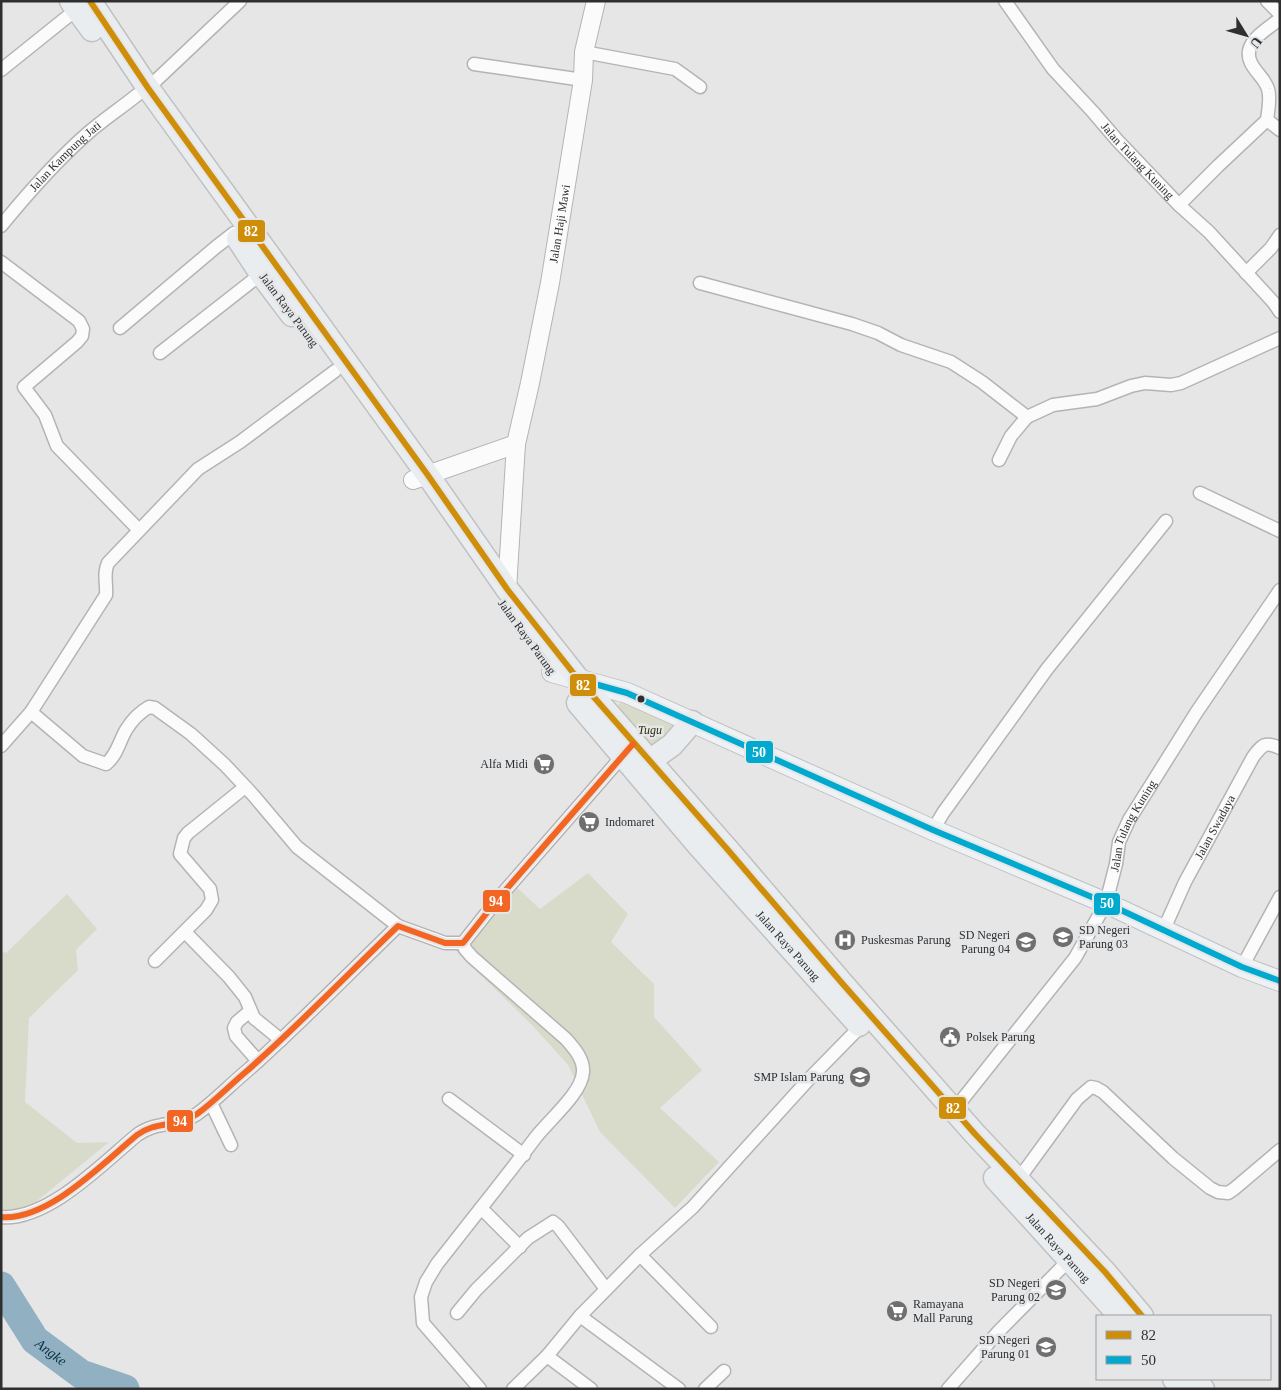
<svg xmlns="http://www.w3.org/2000/svg" width="1281" height="1390" viewBox="0 0 1281 1390" font-family="'Times New Roman',serif">
<style>
.green{fill:#d9dbca}
.lines{fill:none;stroke-linecap:round;stroke-linejoin:round}
.river{stroke:#91b0c1;stroke-width:29}
.street-casing{stroke:#b4b4b4;stroke-width:15}
.secondary-casing{stroke:#b4b4b4;stroke-width:20}
.primary-casing{stroke:#c1c1c1;stroke-width:22}
.highway-casing{stroke:#c1c1c1;stroke-width:25}
.street{stroke:#fbfbfb;stroke-width:12}
.secondary{stroke:#fbfbfb;stroke-width:18}
.primary{stroke:#eff2f5;stroke-width:20}
.highway{stroke:#e9edf0;stroke-width:22}
.bus-1-casing{stroke:#e5e6e8;stroke-width:10}
.bus-2-casing{stroke:#e5e6e8;stroke-width:10}
.bus-3-casing{stroke:#e5e6e8;stroke-width:10}
.bus-1{stroke:#cf8e0a;stroke-width:6}
.bus-2{stroke:#00a9ce;stroke-width:6}
.bus-3{stroke:#f26522;stroke-width:6}
.bus-dot{fill:#2f2f30;stroke:#e5e6e8;stroke-width:2}
.labels{text-anchor:middle;dominant-baseline:central;stroke-width:5;stroke-linejoin:round;paint-order:stroke}
.street-label{font-size:12px;fill:#2f2f30;stroke:#e5e6e8}
.park-label{font-size:12px;font-style:italic;fill:#2c2e0b;stroke:#e5e6e8}
.poi-label{font-size:12px;fill:#2f2f30;stroke:#e5e6e8;text-anchor:end}
.water-label{font-size:14px;font-style:italic;fill:#072f41;stroke:#e5e6e8}
.line-badge{stroke:#e5e6e8;stroke-width:2}
.badge-label{font-size:14px;text-anchor:middle;font-weight:bold;fill:#fff}
</style>
<rect width="100%" height="100%" fill="#e6e6e7"/>
<g class="green">
<polygon points="623,700 671,721 673,732 654,748 643,746 614,709"/>
<polygon points="588,873 628,914 611,942 654,984 654,1017 702,1070 660,1108 719,1162 675,1208 600,1132 568,1065 532,1025 452,947 510,881 540,909"/>
<polygon points="67,894 97,929 76,950 78,970 29,1018 25,1102 77,1143 109,1142 26,1210 1,1217 1,951 6,953"/>
</g>
<g class="lines">
<path class="river" id="s1" d="M 1,1286 L 35,1340 L 81,1374 L 125,1389"/>
<g class="street-casing">
<g id="street">
<path id="s2" d="M 1005,1 L 1053,69 L 1093,112 L 1117,140 L 1179,205 L 1209,232 L 1274,303 L 1280,312"/>
<polyline points="1267,1 1280,14"/>
<polyline points="584,52 675,69 700,87"/>
<polyline points="474,64 583,80"/>
<polyline points="1,70 77,9"/>
<polyline points="148,88 240,1"/>
<polyline points="1267,120 1280,130"/>
<path d="M 1179,205 L 1218,166 L 1267,120 C 1268,111 1271,98 1268,89 C 1265,79 1256,73 1251,63 C 1241,43 1267,29 1280,19"/>
<path id="s3" d="M 1,226 C 28,193 56,161 88,133 C 103,120 121,108 137,95"/>
<polyline points="1,262 79,321 83,329 82,336 77,342 24,387 45,415 57,446 139,530"/>
<polyline points="1246,273 1271,248 1280,235"/>
<polyline points="700,283 852,324 878,333 901,345 951,362 982,382 1027,417 1053,405 1097,399 1131,386 1145,383 1171,385 1181,383 1280,338"/>
<polyline points="120,328 216,247 234,233"/>
<polyline points="160,353 261,274"/>
<polyline points="999,460 1011,436 1027,417"/>
<polyline points="1200,493 1280,531"/>
<path d="M 31,712 L 106,595 C 107,583 103,574 108,563 L 198,469 L 240,442 L 335,371"/>
<path d="M 1,746 L 31,712 L 83,756 L 106,764 C 117,755 119,742 126,730 C 132,720 140,712 149,707 L 155,708 L 191,734 L 225,765 L 254,796 L 297,847 L 398,926"/>
<polyline points="933,830 943,813 1047,669 1166,521"/>
<path id="s4" d="M 1164,929 L 1185,882 L 1253,757 C 1262,745 1265,741 1280,748"/>
<polyline points="185,932 229,977 245,997 254,1018 281,1040"/>
<path d="M 463,943 L 465,949 L 472,957 L 566,1039 C 574,1048 584,1059 583,1072 C 582,1093 549,1120 536,1137 C 518,1161 500,1184 481,1208"/>
<polyline points="155,961 206,910 212,900 210,889 180,854 184,838 188,833 245,787"/>
<polyline points="1242,967 1280,897"/>
<polyline points="250,1011 237,1022 234,1028 236,1036 258,1061"/>
<polyline points="449,1099 524,1155"/>
<polyline points="211,1103 231,1145"/>
<path id="s5" d="M 954,1110 L 1075,958 L 1106,903 L 1116,864 L 1119,842 L 1129,820 L 1196,713 L 1280,590"/>
<polyline points="1018,1180 1077,1099 1091,1087 1096,1088 1103,1092 1173,1158 1210,1188 1218,1192 1228,1193 1234,1189 1280,1150"/>
<path d="M 1,1217 C 48,1221 103,1163 137,1135 C 155,1121 178,1127 197,1114 C 215,1101 231,1084 248,1070 C 300,1024 348,974 398,926 L 445,943 L 463,943 L 497,900 L 626,752"/>
<polyline points="640,1255 711,1327"/>
<polyline points="457,1313 476,1290 528,1238 553,1222 558,1226 606,1289"/>
<polyline points="580,1316 679,1389"/>
<polyline points="547,1356 591,1389"/>
<polyline points="480,1389 423,1323 421,1297 426,1282 437,1264 481,1208 520,1247"/>
<polyline points="513,1389 547,1356 580,1316 640,1255 693,1207 809,1079 860,1027"/>
<polyline points="705,1389 724,1371"/>
<polyline points="948,1389 999,1331 1073,1256"/>
</g>
</g>
<g class="secondary-casing">
<g id="secondary">
<polyline points="413,480 516,444"/>
<path id="s6" d="M 507,589 L 516,444 L 530,383 L 550,283 L 583,80 L 584,52 L 596,1"/>
</g>
</g>
<g class="primary-casing">
<polyline id="primary" points="552,672 627,693 933,830 1106,903 1242,967 1280,981"/>
</g>
<g class="highway-casing">
<g id="highway">
<polyline points="71,1 92,30"/>
<polyline points="90,1 148,88 427,474 507,589 578,679 728,850 841,982 975,1134 1105,1272 1142,1316"/>
<polyline points="238,239 261,274 292,315"/>
<path id="s7" d="M 578,703 L 698,845 L 859,1025"/>
<polyline points="637,770 672,745 692,722"/>
<path id="s8" d="M 995,1178 L 1120,1316"/>
<polyline points="1174,1379 1183,1389"/>
<polyline points="1195,1379 1203,1389"/>
</g>
</g>
<use href="#street" class="street"/>
<use href="#secondary" class="secondary"/>
<use href="#primary" class="primary"/>
<use href="#highway" class="highway"/>
<g class="bus-1-casing">
<polyline id="bus-1" points="90,1 148,88 427,474 507,589 578,679 728,850 841,982 975,1134 1105,1272 1142,1316"/>
</g>
<g class="bus-2-casing">
<polyline id="bus-2" points="584,681 627,693 692,722 933,830 1106,903 1242,967 1280,981"/>
</g>
<g class="bus-3-casing">
<path id="bus-3" d="M 1,1217 C 48,1221 103,1163 137,1135 C 155,1121 178,1127 197,1114 C 215,1101 231,1084 248,1070 C 300,1024 348,974 398,926 L 445,943 L 463,943 L 497,900 L 633,744"/>
</g>
<use href="#bus-1" class="bus-1"/>
<use href="#bus-2" class="bus-2"/>
<use href="#bus-3" class="bus-3"/>
</g>
<defs>
<g id="supermarket-disc" transform="scale(1.125)"><circle r="9.5" fill="#6f6f70" stroke="#e5e6e8"/><path d="M-6-5.5h2.5l.6 2H6L4.5 2H-2.5L-4.4-4H-6ZM-1.5 3.2a1.3 1.3 0 1 0 .1 0ZM3 3.2a1.3 1.3 0 1 0 .1 0Z" fill="#fff"/></g>
<g id="school-disc" transform="scale(1.125)"><circle r="9.5" fill="#6f6f70" stroke="#e5e6e8"/><path d="M0-5L7-2L0 1L-7-2ZM-4 1L0 2.5L4 1V4Q0 6-4 4Z" fill="#fff"/></g>
<g id="hospital-disc" transform="scale(1.125)"><circle r="9.5" fill="#6f6f70" stroke="#e5e6e8"/><path d="M-5-5h3v3.5h4V-5h3V5h-3V1.5h-4V5h-3Z" fill="#fff"/></g>
<g id="civic-disc" transform="scale(1.125)"><circle r="9.5" fill="#6f6f70" stroke="#e5e6e8"/><path d="M-.6-6.5H3V-4.5H.6V-3L4-1V1h2V6H-6V1h2V-1L-.6-3ZM-1.2 2.5V6h2.4V2.5Z" fill="#fff"/></g>
</defs>
<g fill-rule="evenodd">
<use href="#supermarket-disc" x="544" y="764"/>
<use href="#supermarket-disc" x="589" y="822"/>
<use href="#school-disc" x="1063" y="937"/>
<use href="#hospital-disc" x="845" y="940"/>
<use href="#school-disc" x="1026" y="942"/>
<use href="#civic-disc" x="950" y="1037"/>
<use href="#school-disc" x="860" y="1077"/>
<use href="#school-disc" x="1056" y="1290"/>
<use href="#supermarket-disc" x="897" y="1311"/>
<use href="#school-disc" x="1046" y="1347"/>
</g>
<circle class="bus-dot" cx="641" cy="699" r="4.5"/>
<g class="labels">
<g class="street-label">
<text stroke="none"><textPath href="#s3" startOffset="95">Jalan Kampung Jati</textPath></text>
<text stroke="none"><textPath href="#s2" startOffset="208">Jalan Tulang Kuning</textPath></text>
<text stroke="none"><textPath href="#s6" startOffset="370">Jalan Haji Mawi</textPath></text>
<text transform="translate(289 310) rotate(53)">Jalan Raya Parung</text>
<text transform="translate(527 637) rotate(54)">Jalan Raya Parung</text>
<text stroke="none"><textPath href="#s5" startOffset="340">Jalan Tulang Kuning</textPath></text>
<text stroke="none"><textPath href="#s4" startOffset="114">Jalan Swadaya</textPath></text>
<text stroke="none"><textPath href="#s7" startOffset="321">Jalan Raya Parung</textPath></text>
<text stroke="none"><textPath href="#s8" startOffset="94">Jalan Raya Parung</textPath></text>
</g>
<g class="park-label">
<text x="650" y="730">Tugu</text>
</g>
<g class="poi-label">
<text x="528" y="764">Alfa Midi</text>
<text x="605" y="822" text-anchor="start">Indomaret</text>
<text x="1079" y="930" text-anchor="start">SD Negeri<tspan x="1079" dy="14">Parung 03</tspan></text>
<text x="1010" y="935">SD Negeri<tspan x="1010" dy="14">Parung 04</tspan></text>
<text x="861" y="940" text-anchor="start">Puskesmas Parung</text>
<text x="966" y="1037" text-anchor="start">Polsek Parung</text>
<text x="844" y="1077">SMP Islam Parung</text>
<text x="1040" y="1283">SD Negeri<tspan x="1040" dy="14">Parung 02</tspan></text>
<text x="913" y="1304" text-anchor="start">Ramayana<tspan x="913" dy="14">Mall Parung</tspan></text>
<text x="1030" y="1340">SD Negeri<tspan x="1030" dy="14">Parung 01</tspan></text>
</g>
<g class="water-label">
<text stroke="none"><textPath href="#s1" startOffset="84">Angke</textPath></text>
</g>
</g>
<g class="line-badge">
<rect x="237" y="219" width="29" height="24" rx="5" fill="#cf8e0a"/>
<rect x="569" y="673" width="28" height="24" rx="5" fill="#cf8e0a"/>
<rect x="745" y="740" width="29" height="24" rx="5" fill="#00a9ce"/>
<rect x="482" y="889" width="29" height="24" rx="5" fill="#f26522"/>
<rect x="1093" y="892" width="28" height="24" rx="5" fill="#00a9ce"/>
<rect x="938" y="1096" width="29" height="24" rx="5" fill="#cf8e0a"/>
<rect x="166" y="1109" width="28" height="24" rx="5" fill="#f26522"/>
</g>
<g class="badge-label">
<text x="251" y="236">82</text>
<text x="583" y="690">82</text>
<text x="759" y="757">50</text>
<text x="496" y="906">94</text>
<text x="1107" y="908">50</text>
<text x="953" y="1113">82</text>
<text x="180" y="1126">94</text>
</g>
<rect width="1281" height="1390" fill="none" stroke="#2f2f30" stroke-width="5"/>
<rect x="1096" y="1315" width="175" height="65" fill="#e5e6e8" stroke="#9c9d9e"/>
<rect x="1106" y="1331" width="25" height="8" fill="#cf8e0a" stroke="#9c9d9e"/>
<text x="1141" y="1340" font-size="15" fill="#2f2f30">82</text>
<rect x="1106" y="1356" width="25" height="8" fill="#00a9ce" stroke="#9c9d9e"/>
<text x="1141" y="1365" font-size="15" fill="#2f2f30">50</text>
<g transform="translate(1246 35) rotate(127)" stroke="#e5e6e8" stroke-width="4" paint-order="stroke">
<path d="M0-4L9 19L0 12L-9 19Z" fill="#2f2f30"/>
<text y="-8" font-size="14" font-weight="bold" text-anchor="middle" fill="#2f2f30">U</text>
</g>
</svg>
